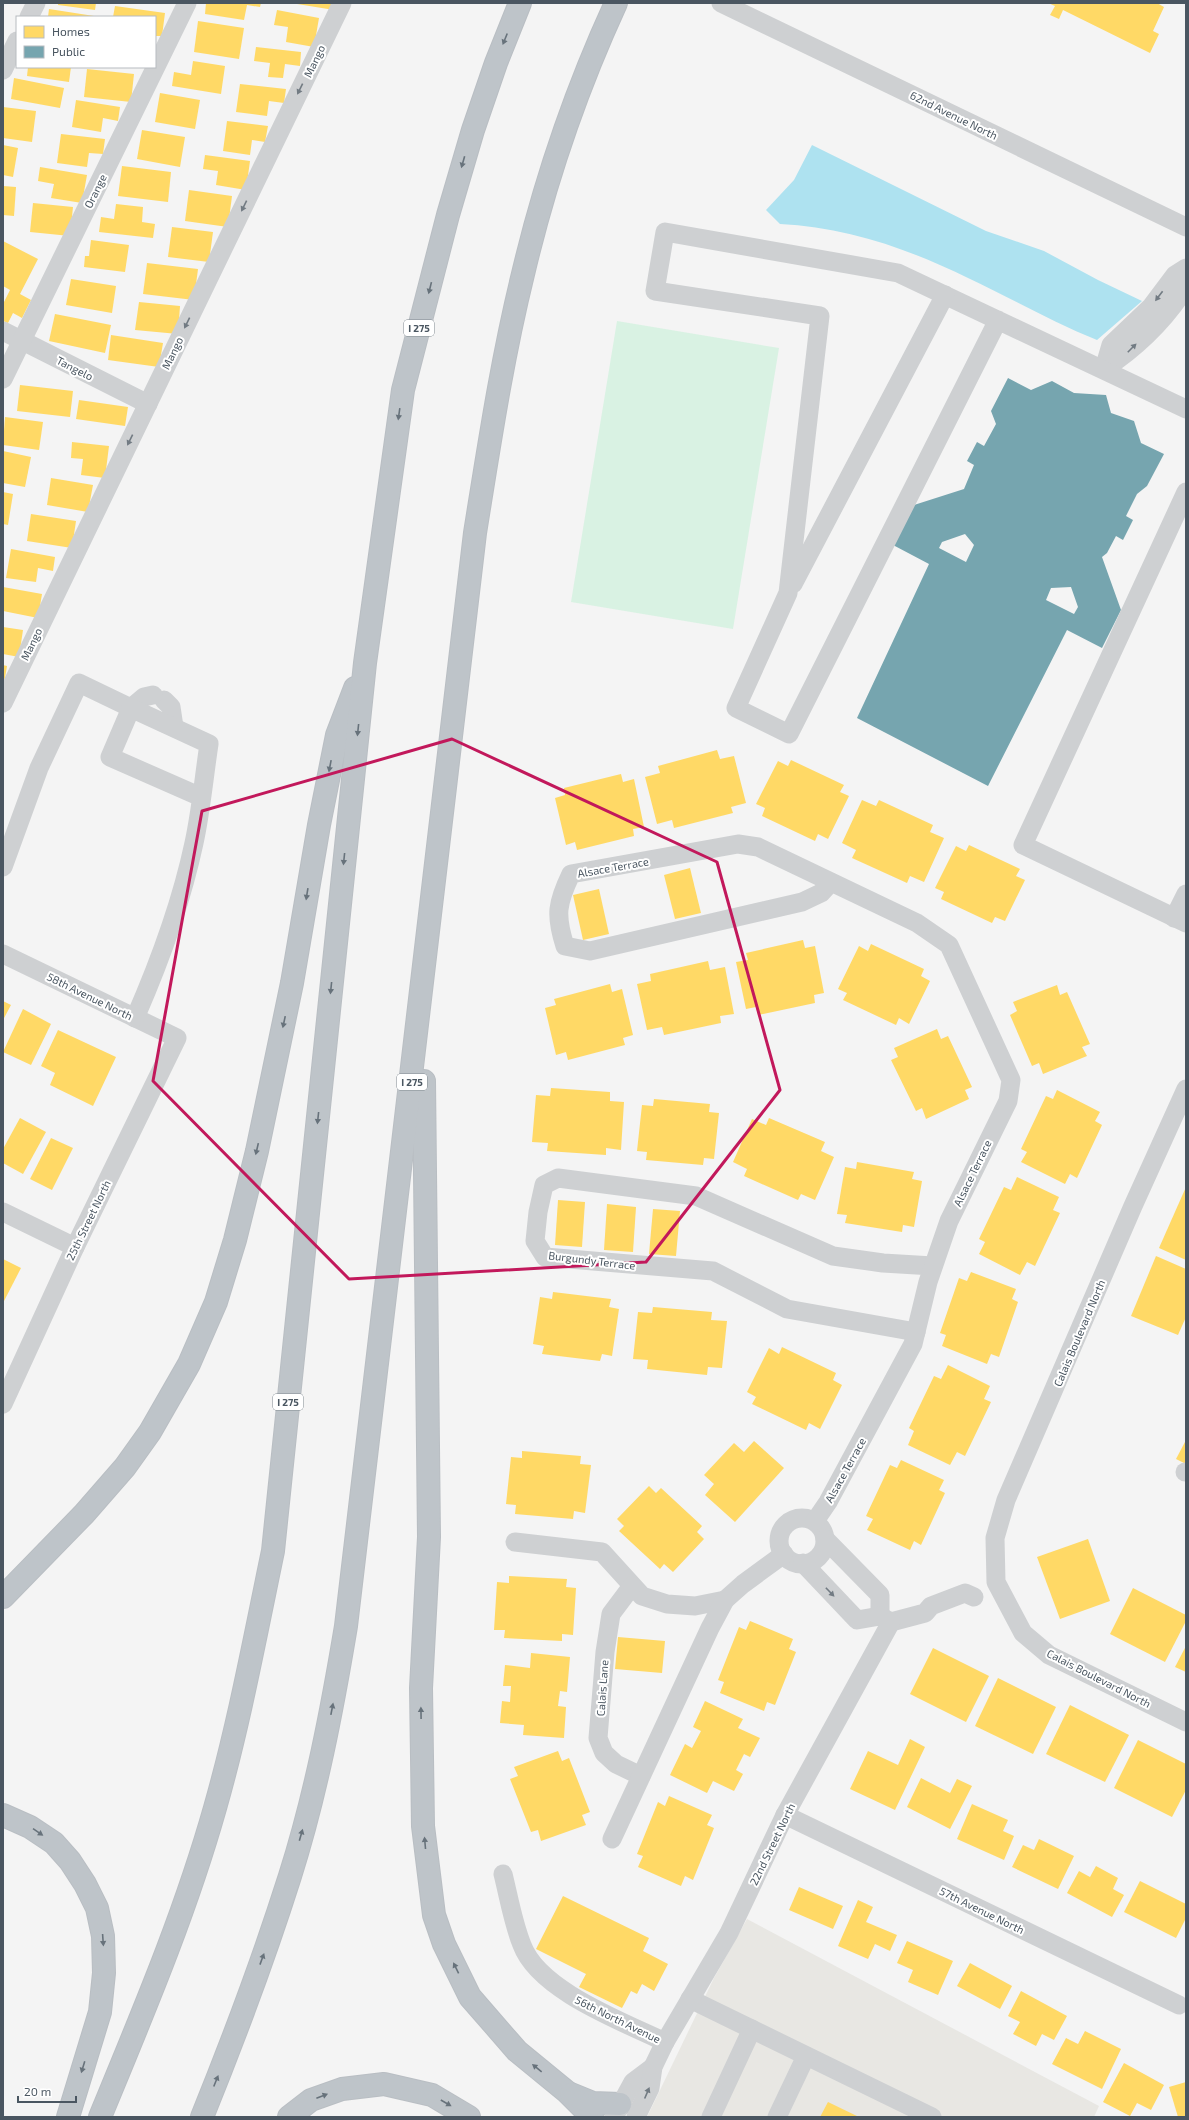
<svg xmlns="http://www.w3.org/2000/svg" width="1189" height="2120" viewBox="0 0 1189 2120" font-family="'Exo 2',sans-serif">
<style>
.commercial{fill:#e8e7e3}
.green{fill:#d9f2e3}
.water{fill:#aee2f0}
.homes{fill:#ffd966}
.public{fill:#76a5af;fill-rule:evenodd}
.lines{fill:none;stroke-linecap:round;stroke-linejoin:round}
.highway-casing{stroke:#b9bec3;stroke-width:24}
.minor{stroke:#ced0d2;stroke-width:19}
.highway{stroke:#bec4c9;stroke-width:22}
.oneway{fill:#67727b}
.oneway2{fill:#727b83}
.marked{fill:none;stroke:#c2185b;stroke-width:3;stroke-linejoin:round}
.labels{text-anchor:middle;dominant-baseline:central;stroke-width:4;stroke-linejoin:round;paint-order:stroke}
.shield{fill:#fff;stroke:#808990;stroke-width:1}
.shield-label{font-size:10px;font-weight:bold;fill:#4a5661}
.street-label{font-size:11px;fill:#4a5661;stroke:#fff}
</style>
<rect width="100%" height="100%" fill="#f4f4f4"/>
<polygon class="commercial" points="747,1919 1099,2106 1094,2117 647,2117 714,1978"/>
<polygon class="green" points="617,321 779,348 733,629 571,602"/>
<path class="water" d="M 812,145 L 986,231 L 1044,251 L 1098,280 L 1142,301 L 1097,340 C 1052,322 1011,298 968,278 C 909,249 846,227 780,224 L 766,210 L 794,180 Z"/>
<g class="homes">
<polygon points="58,3 96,3 95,10 58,5"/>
<polygon points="206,3 261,3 260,7 247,5 244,20 205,14"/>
<polygon points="291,3 335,3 334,10"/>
<polygon points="1048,3 1157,3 1164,7 1153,31 1159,34 1150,53 1063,10 1059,19 1050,15 1055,6"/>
<polygon points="115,6 165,13 162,36 155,36 155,17 113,17"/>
<polygon points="49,9 94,16 94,17 48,17"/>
<polygon points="277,10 319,18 314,47 286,42 288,27 274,25"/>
<polygon points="198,21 244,28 239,59 194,52"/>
<polygon points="256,47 301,52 300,66 285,64 283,78 268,77 270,63 254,61"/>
<polygon points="193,61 225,66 221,94 172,86 174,72 191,75"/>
<polygon points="28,67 71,67 69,82 27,76"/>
<polygon points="87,69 134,74 131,102 84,97"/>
<polygon points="14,78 64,88 60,108 11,99"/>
<polygon points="240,84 286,89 284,103 269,101 267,116 236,112"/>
<polygon points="160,93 200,100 195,129 155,122"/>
<polygon points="76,100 120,107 118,121 103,118 101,132 72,127"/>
<polygon points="3,107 36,111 32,142 3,138"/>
<polygon points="227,121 268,126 265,142 252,140 250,155 223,151"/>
<polygon points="142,130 185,137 180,167 137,159"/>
<polygon points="61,134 105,139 103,154 89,153 87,167 57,163"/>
<polygon points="3,145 18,148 13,177 3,175"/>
<polygon points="205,155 250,161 246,190 216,185 218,171 203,169"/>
<polygon points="122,166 171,172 168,202 118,196"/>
<polygon points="40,167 87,175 82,203 51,198 54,184 38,181"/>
<polygon points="3,186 16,187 14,216 3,215"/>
<polygon points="189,190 232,196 228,227 185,221"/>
<polygon points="33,203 73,207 70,236 30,232"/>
<polygon points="116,204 143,207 142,222 155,224 153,238 99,232 101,217 114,219"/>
<polygon points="172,227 213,232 209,262 168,257"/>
<polygon points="91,240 129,245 125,272 84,267 85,256 89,256"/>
<polygon points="3,241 38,259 20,294 31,300 22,318 13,313 8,323 3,321 3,304 10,290 3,286"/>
<polygon points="147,263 198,269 194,300 143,294"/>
<polygon points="71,279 116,286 112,313 66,305"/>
<polygon points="139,302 180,306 178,334 135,330"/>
<polygon points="55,314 111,325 105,353 49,341"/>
<polygon points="111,335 163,343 159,367 108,360"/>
<polygon points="20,385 73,391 70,417 17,411"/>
<polygon points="79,400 128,407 125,426 76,419"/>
<polygon points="5,417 43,422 39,450 3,445"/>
<polygon points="72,442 109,446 105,478 81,475 83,459 71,458"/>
<polygon points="3,451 31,457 25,487 3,483"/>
<polygon points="51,478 93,485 88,512 47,505"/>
<polygon points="3,492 13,494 8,525 3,524"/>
<polygon points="31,514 76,521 72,548 27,541"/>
<polygon points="11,549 55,557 53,571 38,568 36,582 6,578"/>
<polygon points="3,587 42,594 38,618 3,611"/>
<polygon points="3,627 23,630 19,657 3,654"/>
<polygon points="3,665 7,666 4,684 3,684"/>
<polygon points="717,750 720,759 734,756 746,803 731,807 733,813 674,828 672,820 657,824 645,777 660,773 658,766"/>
<polygon points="791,760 844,785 840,792 849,796 828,839 818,834 815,841 762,816 765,808 756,804 778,761 788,766"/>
<polygon points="621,774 623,782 634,779 644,827 633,829 634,836 577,850 575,842 566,845 555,798 565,795 564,788"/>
<polygon points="862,800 876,806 879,800 933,825 930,832 944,838 924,882 910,876 907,883 852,858 856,850 842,843"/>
<polygon points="969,845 1020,869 1016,876 1025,880 1005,921 995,917 992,923 941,899 944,892 935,888 956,846 966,851"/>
<polygon points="690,868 701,913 675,919 664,875"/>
<polygon points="599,889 609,934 583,940 573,895"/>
<polygon points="803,940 805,948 815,946 824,993 814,995 815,1003 758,1015 756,1007 746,1009 736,962 748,960 746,953"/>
<polygon points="871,944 924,969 921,976 930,981 909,1024 899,1018 896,1025 843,1000 847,993 838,989 859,946 868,951"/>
<polygon points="708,961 710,970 725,967 734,1014 720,1016 721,1023 664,1035 662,1027 647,1030 637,984 651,981 650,974"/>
<polygon points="610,984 612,992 622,989 633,1035 623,1038 625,1045 568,1060 566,1052 556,1055 545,1008 556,1005 554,999"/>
<polygon points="1057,985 1060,995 1067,992 1090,1044 1082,1047 1087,1056 1043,1074 1039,1063 1032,1066 1010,1015 1017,1011 1013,1002"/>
<polygon points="3,1001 11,1005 3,1020"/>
<polygon points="23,1009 51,1024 31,1065 3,1052"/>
<polygon points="937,1029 941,1039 948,1036 972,1087 965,1090 969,1099 926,1119 922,1108 916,1111 891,1060 898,1057 894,1048"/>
<polygon points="58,1030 116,1057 93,1106 50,1085 55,1073 41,1066"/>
<polygon points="551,1088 610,1092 610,1101 624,1102 621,1150 606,1148 606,1155 547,1151 548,1143 532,1142 536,1095 550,1096"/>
<polygon points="1057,1090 1100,1112 1095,1121 1102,1125 1077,1178 1070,1174 1065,1184 1021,1162 1027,1152 1021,1149 1046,1096 1053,1099"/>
<polygon points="654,1099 710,1104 709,1112 719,1113 714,1159 704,1158 703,1165 646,1160 647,1152 637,1151 642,1105 653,1106"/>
<polygon points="20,1118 46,1132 23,1174 3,1163 3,1149"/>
<polygon points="769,1118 825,1142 821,1151 834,1157 815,1200 801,1194 798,1200 744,1176 747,1169 733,1162 752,1119 766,1125"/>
<polygon points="51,1138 73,1148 52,1190 30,1179"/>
<polygon points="857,1162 914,1172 912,1179 922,1181 914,1227 903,1225 902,1232 845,1223 847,1215 837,1214 845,1167 856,1169"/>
<polygon points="1017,1177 1059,1197 1053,1210 1060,1213 1035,1266 1027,1262 1020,1275 979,1254 985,1242 979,1239 1004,1187 1011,1190"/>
<polygon points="1186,1187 1186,1260 1159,1248"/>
<polygon points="558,1200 585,1202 582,1247 555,1245"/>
<polygon points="607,1204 636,1207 633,1252 604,1250"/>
<polygon points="653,1209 680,1211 676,1256 649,1254"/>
<polygon points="1156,1256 1186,1269 1186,1317 1178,1335 1131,1316"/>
<polygon points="3,1259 21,1268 3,1303"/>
<polygon points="971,1272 1016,1289 1012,1299 1018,1302 999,1357 991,1354 987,1364 942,1346 946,1335 940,1333 959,1278 967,1281"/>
<polygon points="553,1292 611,1299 609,1307 619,1309 612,1356 602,1354 600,1361 542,1354 544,1346 533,1344 540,1297 552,1299"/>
<polygon points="653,1307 712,1312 711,1320 727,1321 722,1368 708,1367 707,1375 647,1369 648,1360 633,1359 638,1312 652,1313"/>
<polygon points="782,1347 836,1373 833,1380 842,1385 820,1429 809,1423 806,1430 752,1404 756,1397 747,1392 769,1348 779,1354"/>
<polygon points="948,1365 990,1386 984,1399 991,1402 965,1456 957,1452 950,1465 908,1445 914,1431 909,1428 934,1376 941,1379"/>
<polygon points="1186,1440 1186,1464 1176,1459"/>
<polygon points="754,1441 784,1468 735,1522 705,1495 714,1484 704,1475 734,1443 744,1452"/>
<polygon points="522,1451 581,1456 580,1464 591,1465 585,1513 574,1511 573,1519 515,1514 516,1505 506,1504 511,1457 522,1458"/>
<polygon points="901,1460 944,1480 939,1490 945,1493 921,1545 914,1541 910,1550 867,1530 873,1519 866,1516 890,1465 897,1468"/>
<polygon points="649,1486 656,1493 661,1488 702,1526 697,1532 704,1539 673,1572 664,1564 660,1569 619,1531 624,1526 617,1519"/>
<polygon points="1088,1539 1110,1601 1060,1619 1037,1557"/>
<polygon points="509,1576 567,1579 566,1587 576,1588 573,1635 562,1634 562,1641 504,1638 505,1630 494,1630 497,1582 509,1583"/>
<polygon points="1133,1588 1186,1615 1186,1621 1165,1662 1110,1634"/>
<polygon points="750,1621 793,1639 789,1649 796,1652 775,1705 767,1702 764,1711 720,1693 724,1682 718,1680 739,1627 746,1630"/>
<polygon points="618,1637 665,1641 662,1673 615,1669"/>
<polygon points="1186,1646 1186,1672 1175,1667"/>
<polygon points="933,1648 989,1676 966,1722 910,1694"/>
<polygon points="531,1653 570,1657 567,1692 560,1691 558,1706 566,1707 564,1738 523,1735 524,1725 500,1723 502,1701 510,1702 511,1686 503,1686 505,1665 530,1668"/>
<polygon points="998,1678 1056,1707 1033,1754 975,1726"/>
<polygon points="705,1701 743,1719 738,1728 760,1738 750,1757 744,1754 736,1770 743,1774 734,1791 713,1781 707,1793 670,1775 685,1744 692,1748 701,1731 693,1727"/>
<polygon points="1070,1705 1129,1735 1105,1782 1046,1754"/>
<polygon points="910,1739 925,1747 895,1810 850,1789 868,1751 898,1765"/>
<polygon points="1138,1740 1186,1764 1186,1790 1172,1817 1114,1788"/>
<polygon points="558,1751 562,1761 569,1758 590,1812 582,1815 586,1825 541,1841 538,1830 531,1832 510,1779 518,1776 514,1767"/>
<polygon points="921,1778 950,1793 957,1779 972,1786 950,1829 907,1807"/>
<polygon points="669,1796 712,1815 707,1825 714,1828 693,1880 685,1876 681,1886 638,1867 643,1856 637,1854 658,1802 665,1806"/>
<polygon points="972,1804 1008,1820 1003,1831 1014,1836 1004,1860 957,1839"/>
<polygon points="1039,1839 1074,1856 1058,1889 1012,1867 1023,1845 1034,1850"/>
<polygon points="1096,1866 1118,1878 1113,1889 1124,1895 1112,1917 1067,1893 1079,1871 1090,1877"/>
<polygon points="1140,1881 1186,1904 1186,1918 1176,1938 1124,1912"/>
<polygon points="799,1887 843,1906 833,1929 789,1910"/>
<polygon points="563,1896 649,1938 643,1951 668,1964 654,1991 642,1984 637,1994 631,1991 622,2008 579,1987 586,1974 536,1949"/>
<polygon points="858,1900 873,1907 866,1922 897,1935 890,1951 875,1944 868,1959 838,1946"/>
<polygon points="907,1941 953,1961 938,1995 908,1982 913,1970 897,1963"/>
<polygon points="970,1963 1012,1986 1000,2009 957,1986"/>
<polygon points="1021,1991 1067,2016 1054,2040 1042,2034 1036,2046 1013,2034 1020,2022 1008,2016"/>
<polygon points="1085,2031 1121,2049 1102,2089 1052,2064 1066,2038 1078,2044"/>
<polygon points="1124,2063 1164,2085 1151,2110 1137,2103 1130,2116 1103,2102"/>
<polygon points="1186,2082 1186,2117 1178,2117 1169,2087"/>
<polygon points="828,2102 859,2117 820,2117"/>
</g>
<path class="public" d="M 1008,378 L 1031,390 L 1052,381 L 1074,393 L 1106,395 L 1111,413 L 1134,421 L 1141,443 L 1164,454 L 1147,486 L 1137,494 L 1126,516 L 1133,520 L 1123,540 L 1116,536 L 1107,553 L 1102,557 L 1121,610 L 1102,648 L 1067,630 L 988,786 L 857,718 L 929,564 L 893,545 L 914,505 L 964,489 L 974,465 L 967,461 L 977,442 L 984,446 L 996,424 L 991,411 ZM 965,534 L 974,545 L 966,562 L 939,548 L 942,542 ZM 1071,587 L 1078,607 L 1074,614 L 1046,600 L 1051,588 Z"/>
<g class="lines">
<g class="highway-casing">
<g id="highway">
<polyline points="424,1081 429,1537 421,1688 423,1826 434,1915 444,1944 470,1997 517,2051 567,2092 592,2117"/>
<polyline points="3,1597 84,1514 125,1467 150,1432 189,1364 216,1302 235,1240 257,1151 292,983 319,825 337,735 355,688"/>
<polyline points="3,1815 30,1827 54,1843 70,1861 85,1884 97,1908 103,1936 104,1973 100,2012 68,2117"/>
<polyline points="571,2094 593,2103 620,2104"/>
<path d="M 100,2117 C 142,2015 185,1914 215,1808 C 239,1724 255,1637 273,1551 L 365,663 L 403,390 L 448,215 L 473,130 L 496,63 L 520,3"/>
<path d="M 202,2117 C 234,2038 264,1958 290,1876 C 316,1794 332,1710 346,1626 L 475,533 C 489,446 502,359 523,274 C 545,181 576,90 616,3"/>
<polyline points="289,2117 311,2100 342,2089 384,2084 432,2095 469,2117"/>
</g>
</g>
<g class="minor">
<polyline points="721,3 1186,227"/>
<polyline points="29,17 36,3"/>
<polyline points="3,70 17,41"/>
<path d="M 1186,268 L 1175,275 L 1151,307 L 1111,345 L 1104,369 C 1136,348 1165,320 1186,287"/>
<polyline points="998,320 789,734 736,708 788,593 820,316 655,291 665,232 898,273 1186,409"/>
<polyline points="3,331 148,404"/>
<polyline points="3,379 187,3"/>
<polyline points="1186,492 1023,845 1186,923"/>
<polyline points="793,584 945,295"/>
<polyline points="164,700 171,707 174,727"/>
<polyline points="3,703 342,3"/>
<polyline points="3,867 39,768 79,683 131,708 144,697 153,695"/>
<polyline points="1174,918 1186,894"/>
<polyline points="3,954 177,1038 75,1247 3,1404"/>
<path d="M 135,1018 C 160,961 181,904 194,843 C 201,811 204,777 209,744 L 131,708 L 110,757 L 201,797"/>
<polyline points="1186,1089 1133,1206 1006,1500 995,1538 996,1582 1023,1633 1049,1655 1186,1722"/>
<polyline points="3,1212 75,1247"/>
<polyline points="916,1332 787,1309 713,1271 545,1257 535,1241 538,1212 544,1185 558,1178 696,1196 833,1256 883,1263 933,1266"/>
<polyline points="1185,1472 1186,1472"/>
<circle cx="802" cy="1541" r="23"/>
<path d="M 815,1521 L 828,1502 L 913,1344 L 928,1282 L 949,1221 L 1008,1101 L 1011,1080 L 949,945 L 917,923 L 758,847 L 738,844 L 571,874 C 557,903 555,915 565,946 L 590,951 L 802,902 L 821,893 L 831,882"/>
<polyline points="825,1539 880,1595 880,1616"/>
<polyline points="515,1542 602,1552 642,1596 667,1604 695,1606 725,1600"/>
<polyline points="803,1563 857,1620 880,1616 891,1622 925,1613 931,1606 965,1593 974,1597"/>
<polyline points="632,1586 611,1614 605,1652 598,1738 604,1753 616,1764 641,1776"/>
<polyline points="785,1815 1179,2005"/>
<polyline points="612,1839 710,1628 725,1600 743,1584 784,1554"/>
<path d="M 503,1874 C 509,1898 513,1923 522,1945 C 539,1991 624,2022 665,2042"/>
<polyline points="690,1999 932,2117"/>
<polyline points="614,2117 633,2082 653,2067"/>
<polyline points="636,2117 650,2088 653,2067 665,2042 729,1933 785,1815 891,1622"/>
<polyline points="711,2117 752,2029"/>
<polyline points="777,2117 806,2056"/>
</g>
<use href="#highway" class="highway"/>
</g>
<defs><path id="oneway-solid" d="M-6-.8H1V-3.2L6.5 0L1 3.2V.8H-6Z"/></defs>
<g class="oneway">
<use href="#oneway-solid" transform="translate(505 39) rotate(112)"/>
<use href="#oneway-solid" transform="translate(463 162) rotate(106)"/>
<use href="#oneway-solid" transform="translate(430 288) rotate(104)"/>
<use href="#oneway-solid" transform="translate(399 414) rotate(98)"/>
<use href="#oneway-solid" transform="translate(358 730) rotate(96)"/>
<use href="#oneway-solid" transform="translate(330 766) rotate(101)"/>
<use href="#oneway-solid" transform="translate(344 859) rotate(96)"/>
<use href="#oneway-solid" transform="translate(307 894) rotate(99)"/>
<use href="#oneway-solid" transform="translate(331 988) rotate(96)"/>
<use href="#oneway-solid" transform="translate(284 1022) rotate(102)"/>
<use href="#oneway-solid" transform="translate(318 1118) rotate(96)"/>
<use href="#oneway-solid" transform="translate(257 1149) rotate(103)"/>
<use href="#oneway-solid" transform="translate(332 1709) rotate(-79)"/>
<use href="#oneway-solid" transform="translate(421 1713) rotate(-91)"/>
<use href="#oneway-solid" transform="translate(38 1832) rotate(34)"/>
<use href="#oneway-solid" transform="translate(301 1835) rotate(-74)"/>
<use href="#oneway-solid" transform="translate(425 1843) rotate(-95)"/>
<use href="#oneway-solid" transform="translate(103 1940) rotate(86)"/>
<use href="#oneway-solid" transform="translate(262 1959) rotate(-70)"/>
<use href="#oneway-solid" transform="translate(456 1968) rotate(-116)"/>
<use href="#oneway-solid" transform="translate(83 2067) rotate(107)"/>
<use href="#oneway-solid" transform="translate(537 2068) rotate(-141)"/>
<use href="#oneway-solid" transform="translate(216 2081) rotate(-68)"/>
<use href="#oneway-solid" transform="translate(322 2096) rotate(-21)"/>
<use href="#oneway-solid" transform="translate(446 2103) rotate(30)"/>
</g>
<g class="oneway2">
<use href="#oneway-solid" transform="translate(300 89) rotate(116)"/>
<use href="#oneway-solid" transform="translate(244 206) rotate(116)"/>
<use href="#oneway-solid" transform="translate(1159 296) rotate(127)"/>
<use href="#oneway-solid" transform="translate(187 323) rotate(116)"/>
<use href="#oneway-solid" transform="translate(1132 348) rotate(-45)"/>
<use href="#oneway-solid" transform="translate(130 440) rotate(116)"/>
<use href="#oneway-solid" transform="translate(830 1592) rotate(46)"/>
<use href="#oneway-solid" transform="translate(647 2093) rotate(-67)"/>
</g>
<path class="marked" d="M 452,739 L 717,862 L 780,1090 L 646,1262 L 349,1279 L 153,1081 L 202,811 Z"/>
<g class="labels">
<g class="shield">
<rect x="404" y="320" width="30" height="16" rx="3"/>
<rect x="397" y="1074" width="30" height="16" rx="3"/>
<rect x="273" y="1394" width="30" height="16" rx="3"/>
</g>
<g class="shield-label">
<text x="419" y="328">I 275</text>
<text x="412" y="1082">I 275</text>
<text x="288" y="1402">I 275</text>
</g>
<g class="street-label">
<text transform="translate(314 61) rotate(-64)">Mango</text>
<text transform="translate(954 115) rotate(26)">62nd Avenue North</text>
<text transform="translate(95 191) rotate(-64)">Orange</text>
<text transform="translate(172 353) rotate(-64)">Mango</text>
<text transform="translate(75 368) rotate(27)">Tangelo</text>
<text transform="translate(31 644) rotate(-64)">Mango</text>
<text transform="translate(613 867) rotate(-10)">Alsace Terrace</text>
<text transform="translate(90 996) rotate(26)">58th Avenue North</text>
<text transform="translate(972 1173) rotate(-64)">Alsace Terrace</text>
<text transform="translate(88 1220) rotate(-64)">25th Street North</text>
<text transform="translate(592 1260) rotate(7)">Burgundy Terrace</text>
<text transform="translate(1079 1333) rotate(-67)">Calais Boulevard North</text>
<text transform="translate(845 1470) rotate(-61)">Alsace Terrace</text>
<text transform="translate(1099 1678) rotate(27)">Calais Boulevard North</text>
<text transform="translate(602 1688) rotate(-86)">Calais Lane</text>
<text transform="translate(772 1844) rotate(-64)">22nd Street North</text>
<text transform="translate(982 1910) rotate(26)">57th Avenue North</text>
<text transform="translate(618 2019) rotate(26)">56th North Avenue</text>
</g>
</g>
<rect width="1189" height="2120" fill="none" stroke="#4a5661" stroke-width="8"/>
<rect x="16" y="16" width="140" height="52" fill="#ffffff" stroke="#b7bbc0"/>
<rect x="24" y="26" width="20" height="12" fill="#ffd966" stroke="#b7bbc0"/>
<text x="52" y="36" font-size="12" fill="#4a5661">Homes</text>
<rect x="24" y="46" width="20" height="12" fill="#76a5af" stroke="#b7bbc0"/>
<text x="52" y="56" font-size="12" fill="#4a5661">Public</text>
<path d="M18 2096v6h58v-6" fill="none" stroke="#4a5661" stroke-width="2"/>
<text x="24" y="2096" font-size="12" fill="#4a5661" stroke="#ffffff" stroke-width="3" paint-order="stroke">20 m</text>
</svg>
